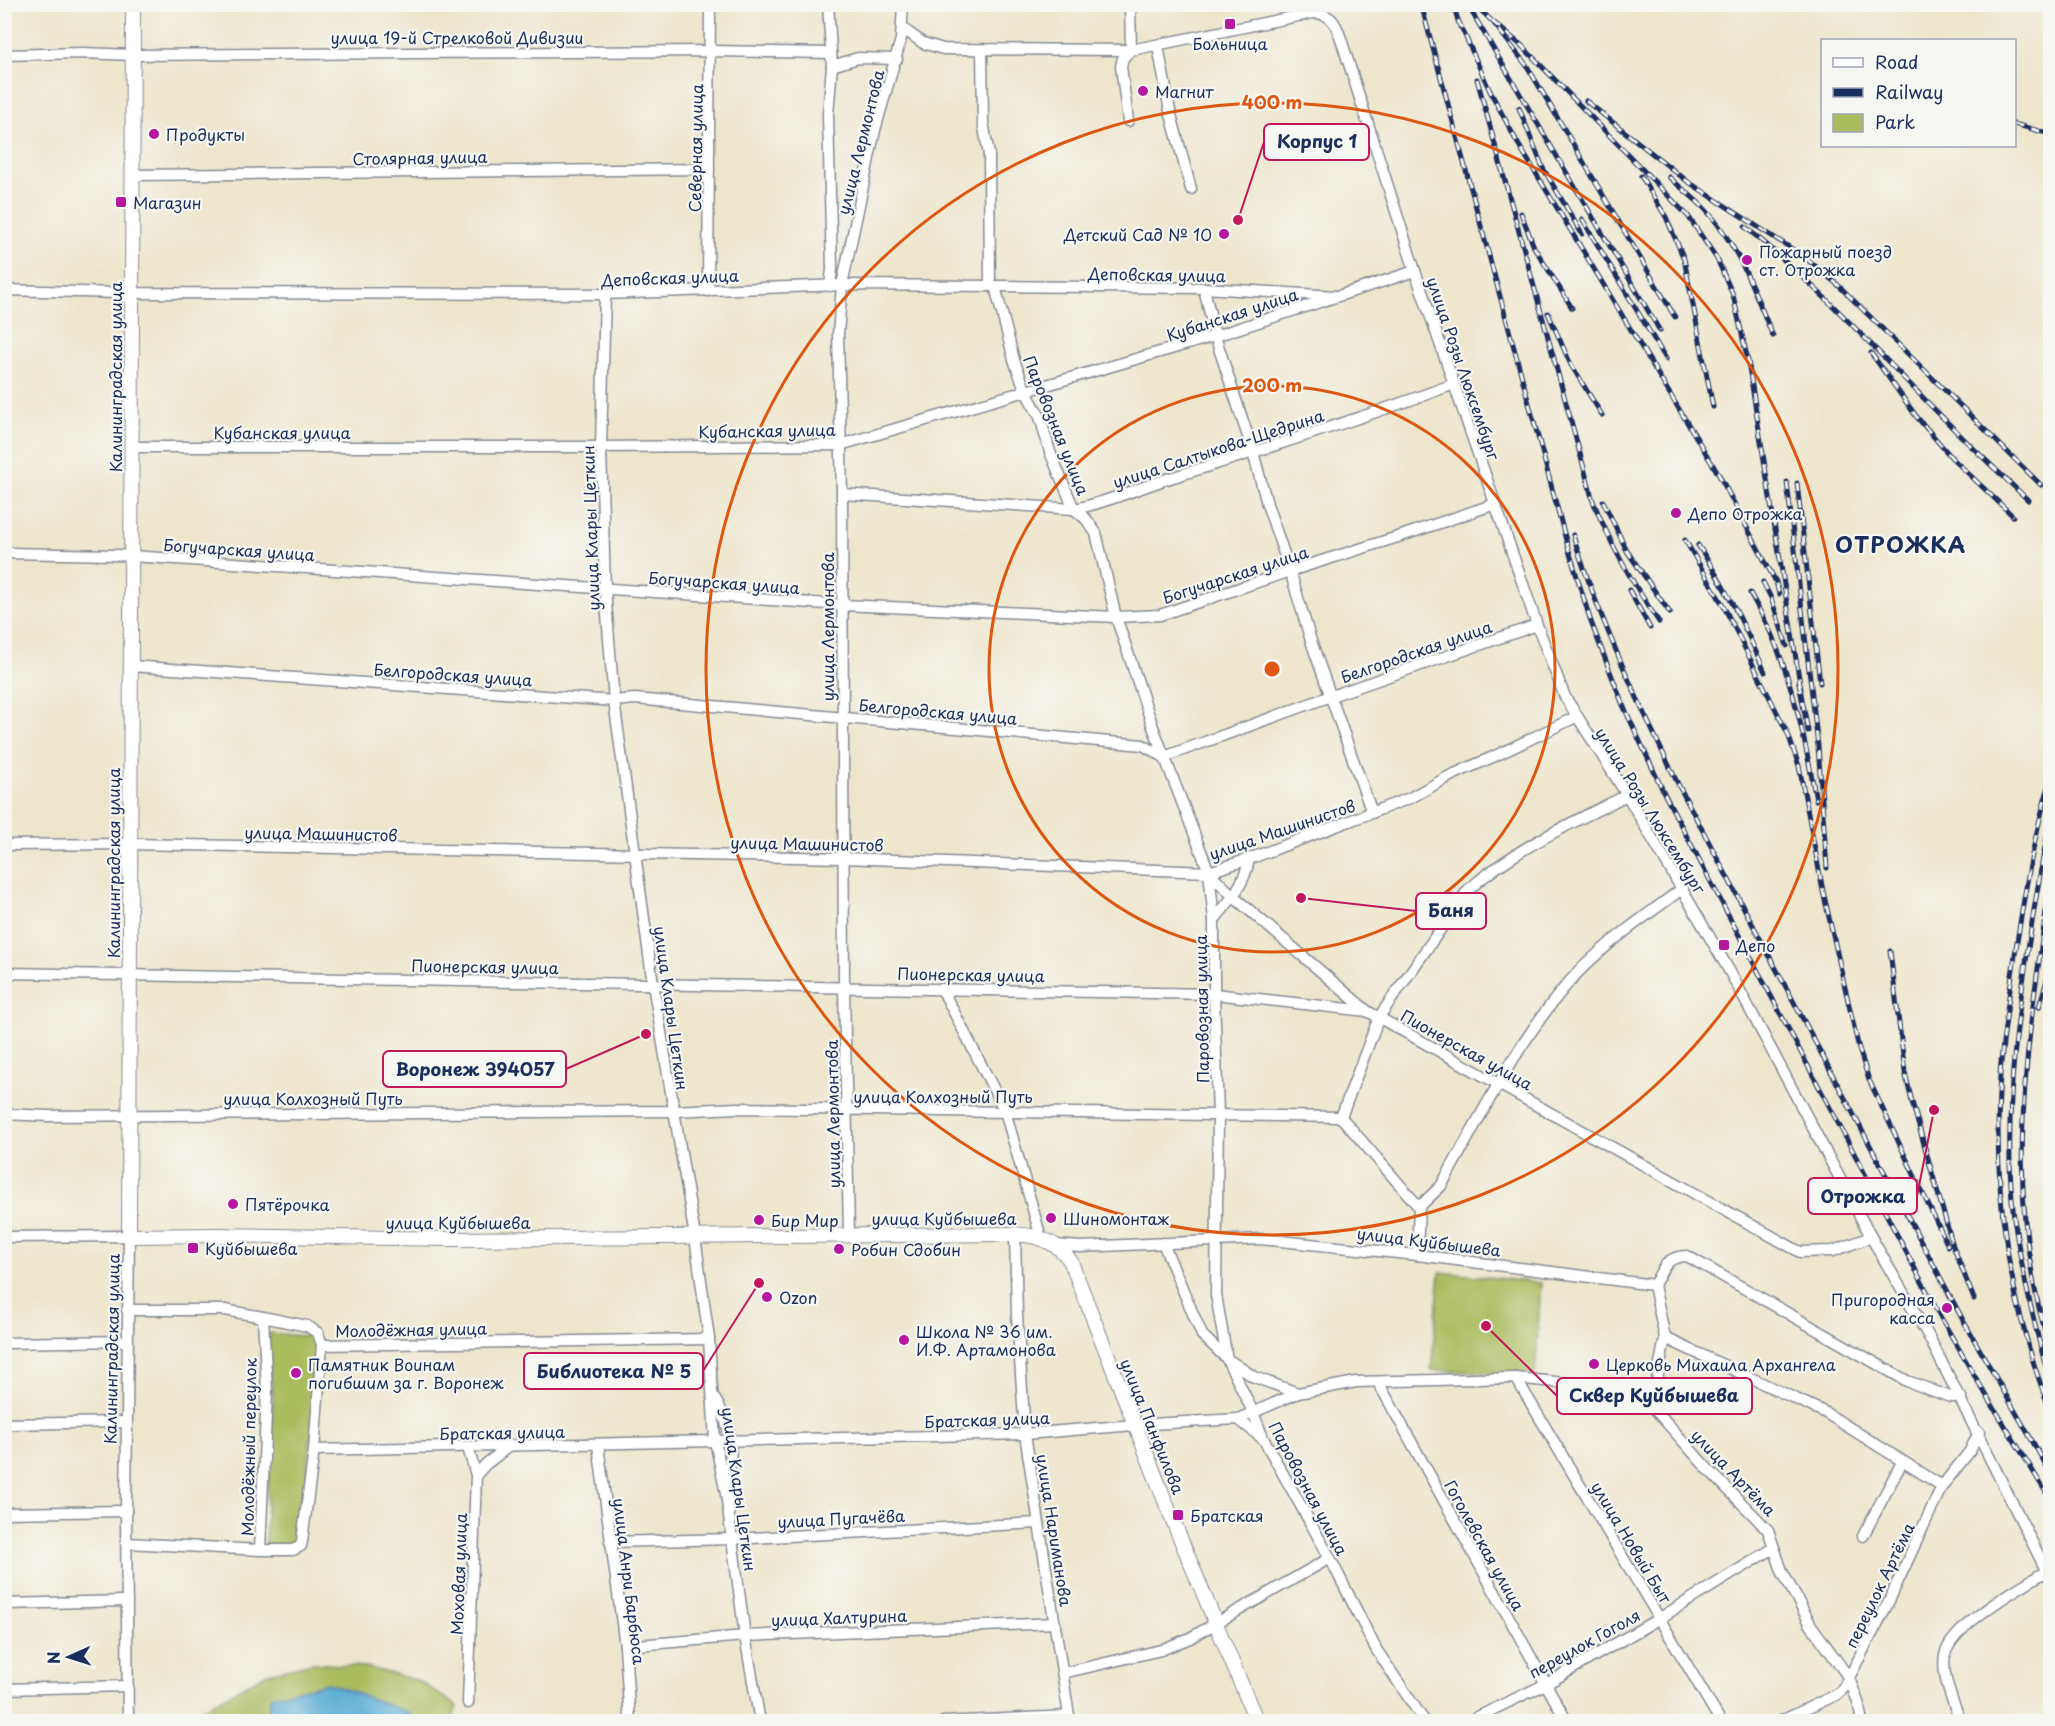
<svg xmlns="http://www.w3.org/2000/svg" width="2055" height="1726" viewBox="0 0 2055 1726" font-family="'Playpen Sans',sans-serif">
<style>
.green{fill:#abbc5f;stroke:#63765e;stroke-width:1.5}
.water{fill:#57aad3;stroke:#396c98;stroke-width:1.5}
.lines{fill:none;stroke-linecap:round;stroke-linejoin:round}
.minor-casing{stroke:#848a95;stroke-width:13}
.major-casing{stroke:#848a95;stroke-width:16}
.minor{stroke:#fff;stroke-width:10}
.major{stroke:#fff;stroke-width:14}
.rail-casing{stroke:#1b2f5e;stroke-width:5}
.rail{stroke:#f6f6f2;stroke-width:3;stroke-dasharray:9;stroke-linecap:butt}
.ring{fill:none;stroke:#de5710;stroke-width:3}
.poi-dot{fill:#b5179e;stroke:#f6f6f2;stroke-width:2}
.labels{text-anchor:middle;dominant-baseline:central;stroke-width:4.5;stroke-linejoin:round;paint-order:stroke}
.street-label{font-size:16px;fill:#1b2f5e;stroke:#f6f6f2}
.poi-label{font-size:16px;fill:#1b2f5e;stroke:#f6f6f2;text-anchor:start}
.district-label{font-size:22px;font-weight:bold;letter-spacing:1.5px;fill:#1b2f5e;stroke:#f6f6f2}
.centre{fill:#de5710;stroke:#f6f6f2;stroke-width:3}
.ring-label{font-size:18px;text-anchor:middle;font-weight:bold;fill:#de5710;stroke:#f6f6f2;stroke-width:4.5;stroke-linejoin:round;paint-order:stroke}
.leader{fill:none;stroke:#c2185b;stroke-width:2}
.callout-dot{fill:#c2185b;stroke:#f6f6f2;stroke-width:2}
.callout{fill:#f6f6f2;stroke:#c2185b;stroke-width:2}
.callout-label{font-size:18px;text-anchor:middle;font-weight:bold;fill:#1b2f5e}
</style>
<rect width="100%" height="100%" fill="#f6f6f2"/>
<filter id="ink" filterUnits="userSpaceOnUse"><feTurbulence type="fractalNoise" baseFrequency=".0167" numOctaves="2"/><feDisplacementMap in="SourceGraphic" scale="12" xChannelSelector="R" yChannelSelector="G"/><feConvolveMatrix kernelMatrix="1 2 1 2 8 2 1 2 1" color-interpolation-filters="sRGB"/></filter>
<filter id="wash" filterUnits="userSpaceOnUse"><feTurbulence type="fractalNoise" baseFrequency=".008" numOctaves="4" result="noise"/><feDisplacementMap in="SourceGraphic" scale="24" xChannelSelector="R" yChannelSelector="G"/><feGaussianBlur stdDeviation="1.35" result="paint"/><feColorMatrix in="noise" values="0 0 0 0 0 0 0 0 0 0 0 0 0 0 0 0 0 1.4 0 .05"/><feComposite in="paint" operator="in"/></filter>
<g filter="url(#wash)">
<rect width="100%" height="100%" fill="#eee6cc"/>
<g class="green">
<polygon points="1440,1272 1541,1283 1535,1375 1431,1370"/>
<polygon points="271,1333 313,1337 316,1340 318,1366 303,1519 296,1544 269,1546 266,1544 265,1540 273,1394 270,1372 268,1334"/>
<polygon points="313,1663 366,1667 419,1681 457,1706 452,1721 416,1721 407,1712 271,1696 267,1721 189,1722 203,1708 268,1673"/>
</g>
<polygon class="water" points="328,1683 407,1712 416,1721 267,1721 271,1696"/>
</g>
<g filter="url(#ink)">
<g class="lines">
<g class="minor-casing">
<g id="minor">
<polyline points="828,4 832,66 858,58 897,59"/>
<path d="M 902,28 L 923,43 L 943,49 L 1131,50 L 1313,13 C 1331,13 1336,23 1341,39 L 1415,271 L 1537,625 L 1565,697 L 1627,795 L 1730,972 L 1871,1237 L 1929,1337 L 2050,1578"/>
<polyline points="1158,46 1170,111 1191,189"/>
<polyline points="982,50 983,122 989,155 990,286"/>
<polyline points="4,55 82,53 133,55 711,51 831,53"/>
<polyline points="1128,121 1121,66 1123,58 1131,50 1130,4"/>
<polyline points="132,175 709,169"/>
<polyline points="830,286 832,269 828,115 832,66"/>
<polyline points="995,286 1014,360 1026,392 1040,417 1050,452 1074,509 1086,519 1096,533 1116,617 1153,727 1209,872 1214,920 1214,994 1218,1115 1216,1295 1227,1359 1253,1412 1263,1438 1330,1558 1376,1649 1425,1722"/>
<polyline points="1204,288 1215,336 1253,452 1267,504 1290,571 1311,641 1372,813"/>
<polyline points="4,290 118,293 605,294 842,285 990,286 1204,288 1336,296"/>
<polyline points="708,291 710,4"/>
<polyline points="605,294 601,447 605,590 614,701 653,984 695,1237 709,1339 715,1441 726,1494 745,1636 760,1722"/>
<polyline points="131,447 601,447 840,445 1215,336 1415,271"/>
<path d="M 842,494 L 1074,509 C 1107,503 1138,488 1170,478 C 1265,449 1361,419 1454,384"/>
<polyline points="4,553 117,555 842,605 1116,617 1160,615 1290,571 1404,535 1495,504"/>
<polyline points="131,666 614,701 635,699 1143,745 1164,757 1331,696 1537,625"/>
<polyline points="4,845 130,844 843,858 1209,872 1249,859 1410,798 1450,776 1495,756 1576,717"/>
<polyline points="1209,872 1234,897 1367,1011"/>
<path d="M 1214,920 C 1230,901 1245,884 1249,859"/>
<polyline points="4,973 1214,994 1367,1011 1800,1252 1833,1251 1871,1237"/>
<polyline points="942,989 1005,1111 1041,1238"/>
<polyline points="4,1114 49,1116 672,1111 738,1108 1341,1117"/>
<path d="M 1419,1207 L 1441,1186 C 1481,1116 1517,1042 1570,981 C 1602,945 1645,917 1683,888"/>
<polyline points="849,1234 844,987 842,494 838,334 842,285 875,130 901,39 903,4"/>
<polyline points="1015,1234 1017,1315 1025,1434 1070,1722"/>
<polyline points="4,1237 129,1236 126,1511 128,1722"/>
<polyline points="1163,1243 1202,1335 1227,1359 1254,1377 1298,1393"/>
<polyline points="1056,1245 1080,1247 1260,1239 1417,1255 1654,1285 1665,1338 1826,1413 1942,1486"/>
<path d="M 1417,1255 L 1419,1207 L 1341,1117 L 1379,1017 L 1468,890 C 1514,849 1572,823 1627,795"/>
<path d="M 1654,1285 C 1663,1269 1666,1256 1687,1256 L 1907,1381 L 1950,1397 L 1961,1397"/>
<polyline points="127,1310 225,1310 263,1317 307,1326 318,1333 322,1345 314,1450 302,1541 301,1546 293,1550 260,1550 267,1391 263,1317"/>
<polyline points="1665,1338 1652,1406 1705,1466 1768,1530 1782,1571 1811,1625 1849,1678 1858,1702 1862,1722"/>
<polyline points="4,1343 127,1341"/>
<polyline points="322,1345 709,1339"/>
<polyline points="1516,1378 1721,1722"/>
<polyline points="1378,1382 1567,1722"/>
<path d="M 713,1396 C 734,1428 733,1451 727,1487"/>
<polyline points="1238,1419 1262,1438"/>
<polyline points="4,1424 127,1422"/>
<polyline points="598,1445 625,1646 630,1722"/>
<polyline points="314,1450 1025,1434 1134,1425 1238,1419 1298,1393 1356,1382 1516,1378 1603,1387 1652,1406"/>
<polyline points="476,1475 486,1464 508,1447"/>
<polyline points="4,1513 126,1511"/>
<polyline points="1863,1536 1902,1462"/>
<polyline points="610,1542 731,1539 1038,1523"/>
<polyline points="127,1543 260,1550"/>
<polyline points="4,1604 127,1601"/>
<polyline points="625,1646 745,1636 1055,1623"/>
<polyline points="1063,1673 1161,1650 1190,1638 1330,1558"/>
<polyline points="4,1689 128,1686"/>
<polyline points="468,1703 476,1475 468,1448"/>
<polyline points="943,1722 1069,1716"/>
<polyline points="1467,1722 1546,1684 1660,1618 1774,1548"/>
<polyline points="1779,1722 1836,1695 1843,1689 1887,1605 1942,1486 1970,1451 1979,1432"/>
<path d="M 1961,1722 C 1953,1703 1941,1676 1945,1655 C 1951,1626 2023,1585 2047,1571"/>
</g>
</g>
<g class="major-casing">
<path id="major" d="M 133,4 L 129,1236 L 216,1235 L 451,1239 L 1007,1234 C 1032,1234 1057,1239 1071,1262 L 1169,1511 L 1257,1722"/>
</g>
<use href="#minor" class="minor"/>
<use href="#major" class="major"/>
<g class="rail-casing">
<g id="rail">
<polyline points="1421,4 1567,544 1591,622 1623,705 1665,795 1941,1318 1974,1375 2050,1499"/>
<polyline points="1453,4 1460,27"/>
<polyline points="1467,4 1660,331"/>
<polyline points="1474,4 1493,22 1527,66 1675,317"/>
<polyline points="1458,20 1490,91 1517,142 1719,475 1776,582 1779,594"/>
<polyline points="1493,22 1527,50"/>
<polyline points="1520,44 1688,216 1717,259 1733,295 1748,361 1801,690"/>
<path d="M 1477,79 L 1593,501 C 1612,547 1631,581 1659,622"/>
<polyline points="1586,101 1687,181 1803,256 1837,284 2041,485"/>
<polyline points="1519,108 1543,168 1582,234"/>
<polyline points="2014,124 2050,134"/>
<polyline points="1641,176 1666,217 1684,259 1713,407"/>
<path d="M 1669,177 C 1680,187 1693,197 1704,208 C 1738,243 1754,292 1773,336"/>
<polyline points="1521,213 1534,247 1572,308"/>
<polyline points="1582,219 1666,359"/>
<path d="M 1745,227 C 1819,286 1882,357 1949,424 C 1974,450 2002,475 2028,500"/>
<polyline points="1548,313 1571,365 1602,415"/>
<polyline points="1871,353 1916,416 1952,458 2013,516"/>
<polyline points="1787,482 1818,746 1827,868"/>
<polyline points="1797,483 1820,683"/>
<polyline points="1603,501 1627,551 1670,613"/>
<path d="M 1573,535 C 1600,622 1639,704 1679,786 L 1964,1322 L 2050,1472"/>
<polyline points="1685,540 1723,605 1788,734 1799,766 1823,891 1859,1049 1869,1080 1948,1246"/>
<path d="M 1698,545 C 1725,586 1746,628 1765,672"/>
<polyline points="1763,582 1771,598 1787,646"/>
<polyline points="1629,590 1650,628"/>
<path d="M 1750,593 C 1758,608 1767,623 1773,638 C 1795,690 1806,745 1816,800"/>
<polyline points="1799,683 1808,731"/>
<path d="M 2050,783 C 2033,837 2025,893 2016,948 C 2010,990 2003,1032 2000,1075 C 1992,1189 2009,1304 2050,1410"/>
<path d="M 2050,822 C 2040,871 2032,920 2025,969 C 2013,1050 2004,1137 2014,1218 C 2022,1274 2035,1328 2050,1382"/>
<path d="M 2050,883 C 2046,911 2042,940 2038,968 C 2020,1095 2010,1224 2050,1347"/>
<polyline points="1890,951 1905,1072 1912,1102 1953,1246 1974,1299"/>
<polyline points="2039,1007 2050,970"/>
</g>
</g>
<use href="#rail" class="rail"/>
</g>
</g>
<g class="ring">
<circle cx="1272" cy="669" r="283"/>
<circle cx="1272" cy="669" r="566"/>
</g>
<g class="poi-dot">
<rect x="1224" y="18" width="12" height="12" rx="3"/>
<circle cx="1143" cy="91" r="6"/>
<circle cx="154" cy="134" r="6"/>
<rect x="115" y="196" width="12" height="12" rx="3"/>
<circle cx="1224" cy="234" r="6"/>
<circle cx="1747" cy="260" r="6"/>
<circle cx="1676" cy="513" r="6"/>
<rect x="1718" y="939" width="12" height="12" rx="3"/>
<circle cx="233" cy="1204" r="6"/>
<circle cx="1051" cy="1218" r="6"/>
<circle cx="759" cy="1220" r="6"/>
<rect x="187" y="1242" width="12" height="12" rx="3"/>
<circle cx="839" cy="1249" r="6"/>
<circle cx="767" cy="1297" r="6"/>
<circle cx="1947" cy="1308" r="6"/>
<circle cx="904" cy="1340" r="6"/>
<circle cx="1594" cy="1364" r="6"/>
<circle cx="296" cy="1373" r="6"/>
<rect x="1172" y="1509" width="12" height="12" rx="3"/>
</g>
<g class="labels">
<g class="street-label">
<text x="457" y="37">улица 19-й Стрелковой Дивизии</text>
<text transform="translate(860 142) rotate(-76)">улица Лермонтова</text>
<text transform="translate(695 148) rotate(-89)">Северная улица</text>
<text transform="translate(420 157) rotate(-1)">Столярная улица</text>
<text transform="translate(1157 274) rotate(1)">Деповская улица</text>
<text transform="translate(670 277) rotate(-2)">Деповская улица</text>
<text transform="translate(1232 314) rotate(-18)">Кубанская улица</text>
<text transform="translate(1464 368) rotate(71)">улица Розы Люксембург</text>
<text transform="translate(115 377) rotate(-90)">Калининградская улица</text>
<text transform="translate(1057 425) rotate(68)">Паровозная улица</text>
<text transform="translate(767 430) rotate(-1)">Кубанская улица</text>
<text x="282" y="432">Кубанская улица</text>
<text transform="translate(1218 448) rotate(-18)">улица Салтыкова-Щедрина</text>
<text transform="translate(590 528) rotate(-92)">улица Клары Цеткин</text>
<text transform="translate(239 549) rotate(4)">Богучарская улица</text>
<text transform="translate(1235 574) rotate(-18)">Богучарская улица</text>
<text transform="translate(724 582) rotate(4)">Богучарская улица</text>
<text transform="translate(827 627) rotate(-90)">улица Лермонтова</text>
<text transform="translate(1416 651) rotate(-19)">Белгородская улица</text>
<text transform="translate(453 674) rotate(4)">Белгородская улица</text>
<text transform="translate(938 711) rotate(5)">Белгородская улица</text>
<text transform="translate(1651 810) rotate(58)">улица Розы Люксембург</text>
<text transform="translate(1282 829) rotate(-19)">улица Машинистов</text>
<text transform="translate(321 833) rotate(1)">улица Машинистов</text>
<text transform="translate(807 843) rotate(1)">улица Машинистов</text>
<text transform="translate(113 863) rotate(-90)">Калининградская улица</text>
<text transform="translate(485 966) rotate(1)">Пионерская улица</text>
<text transform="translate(971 974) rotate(1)">Пионерская улица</text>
<text transform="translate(672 1008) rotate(82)">улица Клары Цеткин</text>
<text transform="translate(1201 1009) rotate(-91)">Паровозная улица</text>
<text transform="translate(1467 1049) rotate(29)">Пионерская улица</text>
<text x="943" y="1096">улица Колхозный Путь</text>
<text x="313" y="1098">улица Колхозный Путь</text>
<text transform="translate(832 1114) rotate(-91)">улица Лермонтова</text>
<text x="944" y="1218">улица Куйбышева</text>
<text x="458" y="1222">улица Куйбышева</text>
<text transform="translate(1429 1241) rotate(7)">улица Куйбышева</text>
<text transform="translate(411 1329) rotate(-1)">Молодёжная улица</text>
<text transform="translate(111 1349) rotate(-89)">Калининградская улица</text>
<text transform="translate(987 1419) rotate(-2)">Братская улица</text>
<text transform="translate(1153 1426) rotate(68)">улица Панфилова</text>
<text transform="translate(502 1432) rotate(-1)">Братская улица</text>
<text transform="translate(248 1447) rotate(-89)">Молодёжный переулок</text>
<text transform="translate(1734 1472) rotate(46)">улица Артёма</text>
<text transform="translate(1309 1488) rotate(62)">Паровозная улица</text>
<text transform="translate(740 1489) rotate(82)">улица Клары Цеткин</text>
<text transform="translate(841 1518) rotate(-3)">улица Пугачёва</text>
<text transform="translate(1055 1530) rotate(81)">улица Нариманова</text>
<text transform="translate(1632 1542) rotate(59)">улица Новый Быт</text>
<text transform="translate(1485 1545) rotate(61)">Гоголевская улица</text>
<text transform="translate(458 1574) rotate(-88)">Моховая улица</text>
<text transform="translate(630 1581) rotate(83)">улица Анри Барбюса</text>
<text transform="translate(1879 1585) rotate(-64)">переулок Артёма</text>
<text transform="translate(839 1617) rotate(-2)">улица Халтурина</text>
<text transform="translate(1584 1643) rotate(-29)">переулок Гоголя</text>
</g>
<g class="poi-label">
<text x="1230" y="43" text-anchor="middle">Больница</text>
<text x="1155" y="91">Магнит</text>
<text x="166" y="134">Продукты</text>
<text x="133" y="202">Магазин</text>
<text x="1212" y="234" text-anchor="end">Детский Сад № 10</text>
<text x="1759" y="251">Пожарный поезд<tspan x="1759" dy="18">ст. Отрожка</tspan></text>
<text x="1688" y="513">Депо Отрожка</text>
<text x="1736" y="945">Депо</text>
<text x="245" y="1204">Пятёрочка</text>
<text x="1063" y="1218">Шиномонтаж</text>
<text x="771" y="1220">Бир Мир</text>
<text x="205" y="1248">Куйбышева</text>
<text x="851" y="1249">Робин Сдобин</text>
<text x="779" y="1297">Ozon</text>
<text x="1935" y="1299" text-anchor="end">Пригородная<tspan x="1935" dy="18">касса</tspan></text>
<text x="916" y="1331">Школа № 36 им.<tspan x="916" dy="18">И.Ф. Артамонова</tspan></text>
<text x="308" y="1364">Памятник Воинам<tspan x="308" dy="18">погибшим за г. Воронеж</tspan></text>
<text x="1606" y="1364">Церковь Михаила Архангела</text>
<text x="1190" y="1515">Братская</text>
</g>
<g class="district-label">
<text x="1901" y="543">ОТРОЖКА</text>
</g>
</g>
<circle cx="1272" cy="669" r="9" class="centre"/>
<g class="ring-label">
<text x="1272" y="109">400 m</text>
<text x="1272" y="392">200 m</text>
</g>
<path class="leader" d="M1238 220L1264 142M1301 898L1416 911M646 1034L566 1069M1934 1110L1917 1196M759 1283L703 1371M1486 1326L1557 1396"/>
<g class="callout-dot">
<circle cx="1238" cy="220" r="6"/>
<circle cx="1301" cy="898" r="6"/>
<circle cx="646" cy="1034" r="6"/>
<circle cx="1934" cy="1110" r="6"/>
<circle cx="759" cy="1283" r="6"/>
<circle cx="1486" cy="1326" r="6"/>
</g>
<g class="callout">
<rect x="1264" y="124" width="105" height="36" rx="6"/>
<rect x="1416" y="893" width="70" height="36" rx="6"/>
<rect x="383" y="1051" width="183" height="36" rx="6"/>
<rect x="1808" y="1178" width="109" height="36" rx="6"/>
<rect x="524" y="1353" width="179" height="36" rx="6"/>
<rect x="1557" y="1378" width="195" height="36" rx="6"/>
</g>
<g class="callout-label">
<text x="1317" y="148">Корпус 1</text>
<text x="1451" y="917">Баня</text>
<text x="475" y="1076">Воронеж 394057</text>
<text x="1863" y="1203">Отрожка</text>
<text x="614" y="1378">Библиотека № 5</text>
<text x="1654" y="1402">Сквер Куйбышева</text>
</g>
<rect width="2055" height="1726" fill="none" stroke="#f6f6f2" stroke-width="24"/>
<rect x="1821" y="39" width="195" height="108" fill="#f6f6f2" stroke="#9ea6b7" stroke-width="1.5"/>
<rect x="1833" y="58" width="30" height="9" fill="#ffffff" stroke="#9ea6b7" stroke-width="1.5"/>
<text x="1875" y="69" font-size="18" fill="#1b2f5e">Road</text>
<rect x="1833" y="88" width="30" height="9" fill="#1b2f5e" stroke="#9ea6b7" stroke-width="1.5"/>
<text x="1875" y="99" font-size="18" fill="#1b2f5e">Railway</text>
<rect x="1833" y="114" width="30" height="18" fill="#abbc5f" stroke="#9ea6b7" stroke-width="1.5"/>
<text x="1875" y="129" font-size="18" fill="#1b2f5e">Park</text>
<g transform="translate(69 1657) rotate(267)" stroke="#f6f6f2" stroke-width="4.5" paint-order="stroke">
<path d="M0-4.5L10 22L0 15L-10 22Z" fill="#1b2f5e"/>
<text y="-9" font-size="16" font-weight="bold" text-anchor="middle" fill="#1b2f5e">N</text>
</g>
</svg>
